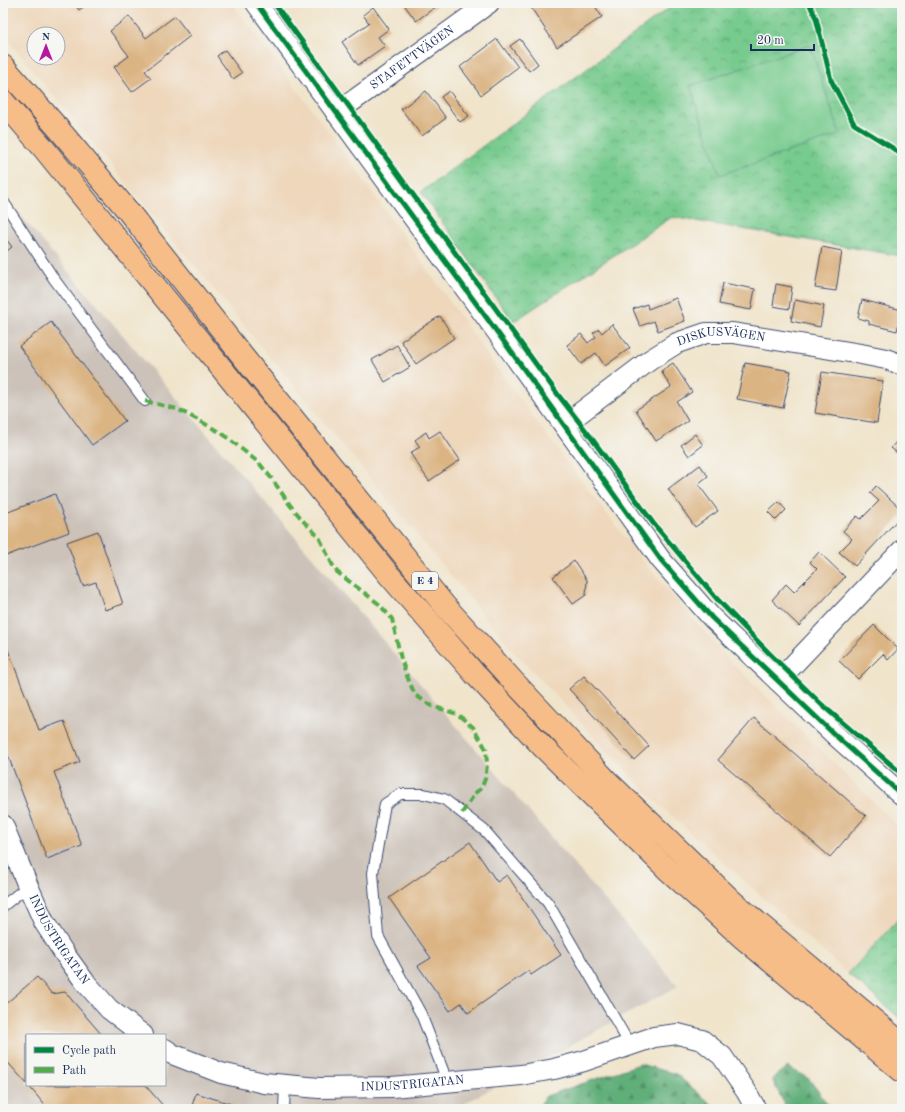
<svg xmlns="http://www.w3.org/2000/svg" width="905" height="1112" viewBox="0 0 905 1112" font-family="'Old Standard TT',serif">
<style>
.built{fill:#eed7bb;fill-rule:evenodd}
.industrial{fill:#ccc2b9;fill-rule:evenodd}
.forest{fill:url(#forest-firs);stroke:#3e6f6c}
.park{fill:url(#park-crowns);stroke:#497d76}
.garden{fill:#77cb8e;stroke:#497d76}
.building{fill:#dbb483}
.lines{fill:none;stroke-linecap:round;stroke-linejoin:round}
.service-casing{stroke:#3b4a6e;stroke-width:12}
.minor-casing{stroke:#3b4a6e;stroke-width:22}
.trunk-casing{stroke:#3b4a6e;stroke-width:24}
.service{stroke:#fff;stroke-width:10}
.minor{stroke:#fff;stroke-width:20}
.trunk{stroke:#f7bd88;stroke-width:22}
.quiet{stroke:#52ab49;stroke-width:4;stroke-dasharray:8 4;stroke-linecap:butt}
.cycleway-casing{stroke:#f6f6f2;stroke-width:8}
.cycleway{stroke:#00873e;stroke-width:5}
.labels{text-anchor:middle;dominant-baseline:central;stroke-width:3.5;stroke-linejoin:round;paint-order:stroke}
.shield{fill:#f6f6f2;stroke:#5d6b8a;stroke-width:1}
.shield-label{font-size:11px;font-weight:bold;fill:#1b2f5e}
.street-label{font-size:12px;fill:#1b2f5e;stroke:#f6f6f2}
</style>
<defs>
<pattern id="forest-firs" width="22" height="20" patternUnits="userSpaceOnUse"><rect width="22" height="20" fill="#61af79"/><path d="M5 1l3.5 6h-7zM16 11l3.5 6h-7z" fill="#4f8f66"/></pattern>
<pattern id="park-crowns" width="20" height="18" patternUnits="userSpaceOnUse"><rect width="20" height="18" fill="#77cb8e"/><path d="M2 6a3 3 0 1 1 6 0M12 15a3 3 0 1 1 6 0" fill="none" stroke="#61a577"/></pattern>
</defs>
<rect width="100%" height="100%" fill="#f6f6f2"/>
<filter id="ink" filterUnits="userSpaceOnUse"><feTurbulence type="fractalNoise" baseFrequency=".025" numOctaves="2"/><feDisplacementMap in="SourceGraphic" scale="8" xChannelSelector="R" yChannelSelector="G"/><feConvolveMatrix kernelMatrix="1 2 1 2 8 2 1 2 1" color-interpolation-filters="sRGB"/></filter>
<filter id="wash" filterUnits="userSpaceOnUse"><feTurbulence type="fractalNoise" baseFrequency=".012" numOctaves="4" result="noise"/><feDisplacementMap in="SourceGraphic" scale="16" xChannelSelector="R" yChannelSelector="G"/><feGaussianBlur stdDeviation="0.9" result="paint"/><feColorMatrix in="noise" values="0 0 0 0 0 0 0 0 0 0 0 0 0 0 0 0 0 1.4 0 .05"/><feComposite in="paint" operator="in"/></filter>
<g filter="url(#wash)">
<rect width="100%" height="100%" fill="#f0e4cb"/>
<path class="built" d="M 3,3 L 232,3 L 260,40 L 345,154 L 493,363 L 566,461 L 643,561 L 725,656 L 902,830 L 902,915 L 848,974 L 651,797 L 509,646 L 3,34 ZM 34,34 L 58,34 L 58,58 L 34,58 Z"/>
<path class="industrial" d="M 3,195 L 678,986 L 458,1107 L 457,1109 L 3,1109 ZM 27,1035 L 165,1035 L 165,1085 L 27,1085 Z"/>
<g class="forest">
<polygon points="640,1064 676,1074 717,1109 537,1109 546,1096"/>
<polygon points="788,1067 809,1079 831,1109 787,1109 772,1079"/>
</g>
<g class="park">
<polygon points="676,3 902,3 902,256 672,217 513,322 421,192"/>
<polygon points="902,915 902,1020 848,974"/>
</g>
<polygon class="garden" points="810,45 840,134 720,175 690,86"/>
<g id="blocks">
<g class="building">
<polygon points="74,3 89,3 79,10"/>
<polygon points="403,3 441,3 416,21"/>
<polygon points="535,3 593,3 602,17 557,47 530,6"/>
<polygon points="373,7 389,29 378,37 385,46 358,65 342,42 369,23 363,15"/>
<polygon points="129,16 146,38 175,16 190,36 145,71 151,78 132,92 114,67 129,56 110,31"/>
<polygon points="497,39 518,67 481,95 460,67"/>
<polygon points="520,39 538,64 529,71 510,46"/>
<polygon points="225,50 242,73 233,79 217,56"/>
<polygon points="426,91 446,118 422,136 401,109"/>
<polygon points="449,91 469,116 460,122 441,97"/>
<polygon points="3,235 12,247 3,254"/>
<polygon points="822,247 842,251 836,291 815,288"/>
<polygon points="723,283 755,289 751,310 719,304"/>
<polygon points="776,284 792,287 789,309 773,306"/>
<polygon points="676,298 685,321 658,331 654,321 640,326 633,309 647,304 648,309"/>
<polygon points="795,300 824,306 820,327 791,321"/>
<polygon points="862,300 902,310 897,331 869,324 869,321 858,318"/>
<polygon points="440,316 454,338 416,364 401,341"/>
<polygon points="51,322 125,421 92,445 19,346"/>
<polygon points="612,324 630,348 605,366 596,353 581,364 567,345 581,334 588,343 596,337 593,333 599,329 602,333"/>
<polygon points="397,345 410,367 385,382 372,360"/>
<polygon points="673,363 692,392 677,402 688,421 656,441 636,410 671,387 661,371"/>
<polygon points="745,363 791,371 783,408 737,399"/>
<polygon points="822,372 883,381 877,423 815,413"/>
<polygon points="440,431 460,460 429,481 410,453 420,447 415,440 426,432 429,438"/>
<polygon points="695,434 703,445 689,456 681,445"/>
<polygon points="902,441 902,457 891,448 896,442"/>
<polygon points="700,465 708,476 698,484 718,511 695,527 668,489"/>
<polygon points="876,486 902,510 902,515 855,566 839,552 852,539 843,531 857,516 861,519 879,501 870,493"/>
<polygon points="55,494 69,532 3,557 3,514"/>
<polygon points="779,502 786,510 776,520 768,512"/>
<polygon points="98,531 123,604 105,610 96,582 83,586 67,542"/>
<polygon points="819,552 845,577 799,626 772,600 786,584 794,592 817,569 810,562"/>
<polygon points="574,561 587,580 586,595 573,604 553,577"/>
<polygon points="874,625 898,649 888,660 883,654 858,679 839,661"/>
<polygon points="3,637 39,730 64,721 80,762 54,772 82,846 47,859 3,742"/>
<polygon points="584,676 649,746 634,760 569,689"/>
<polygon points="754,718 866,816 830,857 718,760"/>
<polygon points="470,842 497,882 507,875 561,955 531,975 528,971 468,1013 461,1003 450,1011 418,966 431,958 389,898"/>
<polygon points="37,977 52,994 65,992 102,1035 27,1035 27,1084 3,1057 3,1006"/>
<polygon points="28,1085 145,1085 166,1109 48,1109"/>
<polygon points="196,1093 234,1105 232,1109 191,1109"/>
</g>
</g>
</g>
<g filter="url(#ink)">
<use href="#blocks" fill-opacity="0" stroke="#3b4a6e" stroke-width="1"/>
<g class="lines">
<g class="service-casing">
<g id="service">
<polyline points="3,201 54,279 145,401"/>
<polyline points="3,906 28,886"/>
<polyline points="448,1083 421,1014 378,936 373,873 385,804 400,794 424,794 444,799 485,831 548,903 630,1045"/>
<polyline points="284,1109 285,1085"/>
</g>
</g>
<g class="minor-casing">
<g id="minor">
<polyline points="256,3 497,332 661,560 712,618 836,736 902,795"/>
<path id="s1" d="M 336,113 L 489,3"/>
<path id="s2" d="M 564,425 L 650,360 L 677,343 L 706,333 L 733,333 L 861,354 L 886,359 L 902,365"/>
<polyline points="778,681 902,550"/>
<path id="s3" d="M 3,825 L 28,886 L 44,922 L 64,953 L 85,982 L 109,1009 L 143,1035"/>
<path id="s4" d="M 165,1049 L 172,1054 L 221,1073 L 264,1083 L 319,1088 L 392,1087 L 521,1075 L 554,1069 L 584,1061 L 654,1037 L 678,1034 L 702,1040 L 722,1056 L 746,1091 L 756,1109"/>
</g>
</g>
<g class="trunk-casing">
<g id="trunk">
<polyline points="3,66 57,127 128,211 244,358 445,606 513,681 608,782 733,902 902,1044"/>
<polyline points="3,101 45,150 389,575 474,673 543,747 666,868 743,938 902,1071"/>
</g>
</g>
<use href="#service" class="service"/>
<use href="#minor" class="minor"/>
<use href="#trunk" class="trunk"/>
<polyline class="quiet" points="145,401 177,409 200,421 223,434 259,463 272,479 290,505 306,524 319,537 332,564 337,572 379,604 392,619 401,659 407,676 415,695 432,706 457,714 473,727 486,749 487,765 485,779 481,789 476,792 462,813"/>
<g class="cycleway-casing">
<g id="cycleway">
<polyline points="256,3 497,332 661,560 712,618 836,736 902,795"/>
<polyline points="274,3 559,396 590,436 653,523 717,599 769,653 821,704 902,774"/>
<polyline points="809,3 816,18 831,80 854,124 891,147 902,155"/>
</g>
</g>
<use href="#cycleway" class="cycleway"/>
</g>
</g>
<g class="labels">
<rect class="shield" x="412" y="572" width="26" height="18" rx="3"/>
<g class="shield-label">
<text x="425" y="581">E 4</text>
</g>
<g class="street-label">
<text stroke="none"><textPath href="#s1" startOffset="94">STAFETTVÄGEN</textPath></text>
<text stroke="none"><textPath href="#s2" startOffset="185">DISKUSVÄGEN</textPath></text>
<text stroke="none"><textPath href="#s3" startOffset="128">INDUSTRIGATAN</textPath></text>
<text stroke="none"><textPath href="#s4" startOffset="254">INDUSTRIGATAN</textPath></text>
</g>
</g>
<rect width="905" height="1112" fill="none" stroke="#f6f6f2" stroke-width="16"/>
<rect x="26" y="1034" width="140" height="52" fill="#f6f6f2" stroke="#9ea6b7"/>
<rect x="34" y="1047" width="20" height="6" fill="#00873e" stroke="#9ea6b7"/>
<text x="62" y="1054" font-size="12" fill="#1b2f5e">Cycle path</text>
<rect x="34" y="1067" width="20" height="6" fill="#52ab49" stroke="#9ea6b7"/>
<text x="62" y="1074" font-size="12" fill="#1b2f5e">Path</text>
<g transform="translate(46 46)"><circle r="19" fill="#f6f6f2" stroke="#9ea6b7"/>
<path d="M0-3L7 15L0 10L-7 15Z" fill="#b5179e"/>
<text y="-6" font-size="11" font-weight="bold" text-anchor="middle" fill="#1b2f5e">N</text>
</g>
<path d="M751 44v6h63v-6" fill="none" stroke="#1b2f5e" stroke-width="2"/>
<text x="757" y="44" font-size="12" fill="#1b2f5e" stroke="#f6f6f2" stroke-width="3" paint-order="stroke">20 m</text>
</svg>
